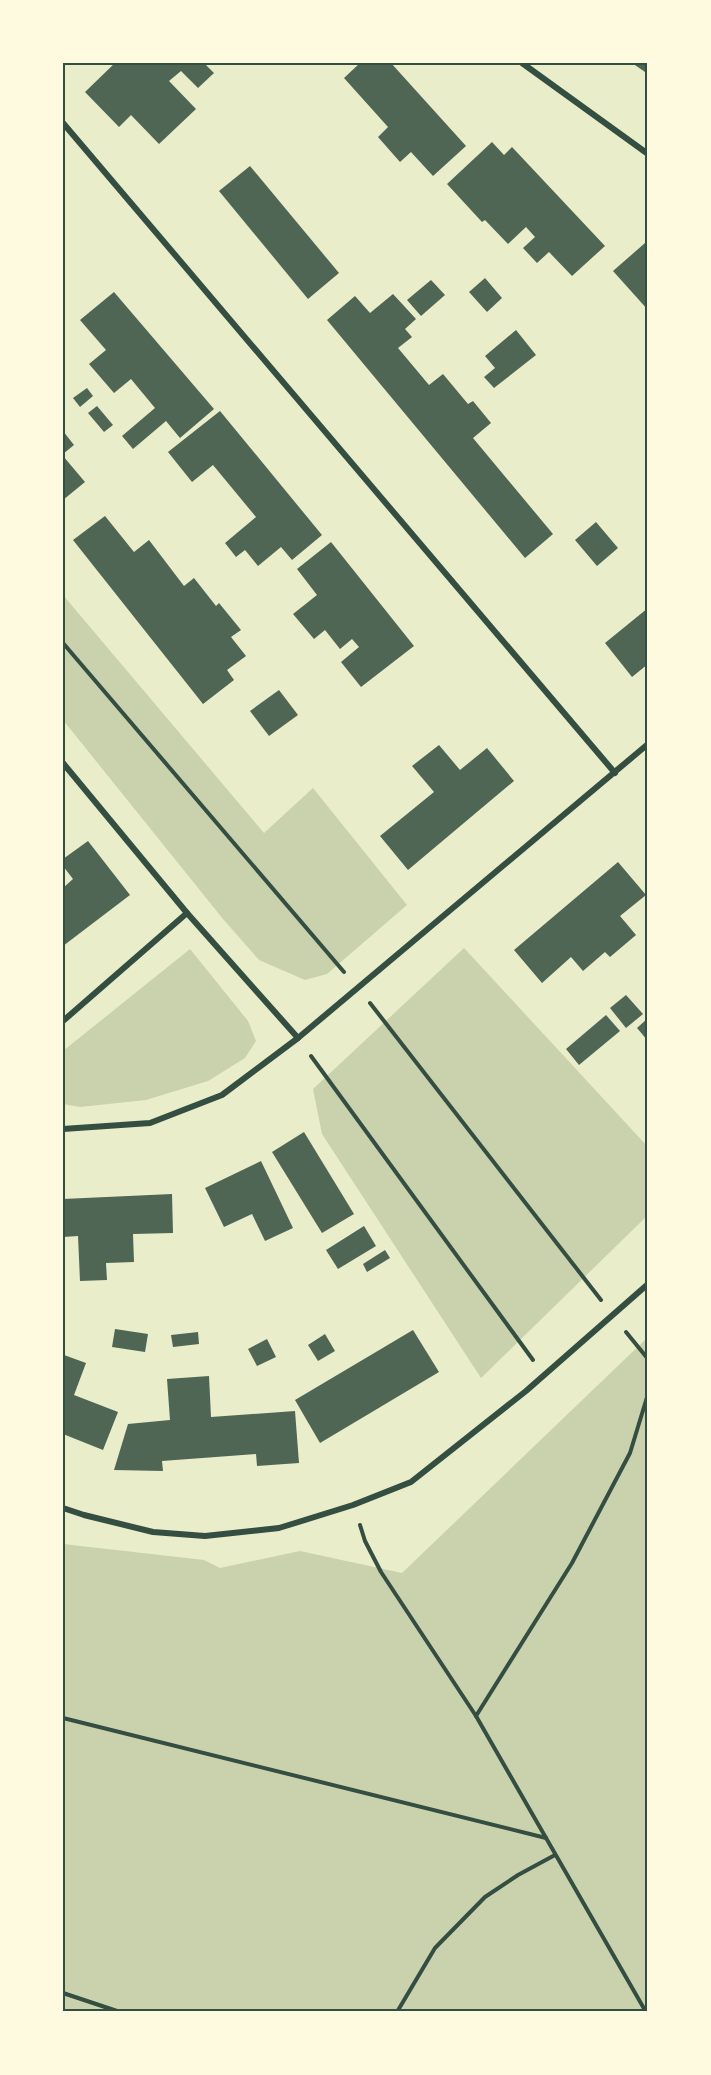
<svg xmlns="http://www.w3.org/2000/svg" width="711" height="2075" viewBox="0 0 711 2075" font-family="'Source Sans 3',sans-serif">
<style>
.green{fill:#cad2ad}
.building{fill:#4f6655}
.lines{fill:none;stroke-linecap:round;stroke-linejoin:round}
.path{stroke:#344e41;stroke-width:4}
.minor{stroke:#344e41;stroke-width:6}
.neatline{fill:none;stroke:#344e41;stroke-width:2}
</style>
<rect width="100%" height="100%" fill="#e9edc9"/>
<g class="green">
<polygon points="63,595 264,833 313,788 407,905 327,974 305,980 259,960 223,919 63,720"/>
<polygon points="464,948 648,1147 648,1215 481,1378 322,1134 313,1089"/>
<polygon points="190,949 248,1021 256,1041 245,1058 208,1081 146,1100 80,1107 63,1104 63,1051"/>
<polygon points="648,1337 648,2012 63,2012 63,1544 204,1560 220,1568 300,1551 402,1573"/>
</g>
<g class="building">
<polygon points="115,63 204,63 214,73 198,88 181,71 169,81 196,109 159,144 131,115 119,127 85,92"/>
<polygon points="360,63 391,63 466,146 433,176 411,152 400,162 378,137 388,127 344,78"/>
<polygon points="632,63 648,63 648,74"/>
<polygon points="492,142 504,155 512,147 605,246 572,276 549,252 537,263 523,248 535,237 526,227 508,244 485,220 482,222 447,184"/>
<polygon points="250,166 339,273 308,299 219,191"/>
<polygon points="645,243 648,247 648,310 613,271"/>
<polygon points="485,278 502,298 487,312 469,292"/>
<polygon points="431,280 445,295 421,316 407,300"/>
<polygon points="114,292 214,409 180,438 166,421 133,449 122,436 155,408 131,379 114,393 89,364 106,350 80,320"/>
<polygon points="393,294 416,319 405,329 412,337 398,348 429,385 443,374 468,404 473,401 491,423 473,438 553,534 525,558 327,320 355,296 370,313"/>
<polygon points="516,330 536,355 494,388 484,377 495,368 485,356"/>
<polygon points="87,388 93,396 80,407 73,398"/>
<polygon points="97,406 113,425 104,432 88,413"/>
<polygon points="220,411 322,535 292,560 281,547 258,566 245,550 236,557 225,543 256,517 213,465 192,482 168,452"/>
<polygon points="63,431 74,445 63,454"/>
<polygon points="63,456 85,482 63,500"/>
<polygon points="105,516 134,552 149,540 184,586 194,578 216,606 219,603 241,630 231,637 246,656 227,670 234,680 203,704 73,540"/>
<polygon points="596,522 618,548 597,566 575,540"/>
<polygon points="331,542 414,646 361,687 341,662 359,647 352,639 340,649 325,630 314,639 293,614 317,595 297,569"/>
<polygon points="648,608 648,664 632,677 605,643"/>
<polygon points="279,690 298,715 269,736 250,711"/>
<polygon points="439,745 460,770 487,748 514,781 408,870 380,836 434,792 412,766"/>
<polygon points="88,841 130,895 63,946 63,888 73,879 63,866 63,859"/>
<polygon points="618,862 646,895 620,916 636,935 610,957 605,952 583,971 571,957 542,983 514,950"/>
<polygon points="626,995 643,1014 626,1028 610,1008"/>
<polygon points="606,1015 620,1031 579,1065 566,1049"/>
<polygon points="648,1018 648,1041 637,1028"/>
<polygon points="304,1132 354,1214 322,1233 272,1152"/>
<polygon points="261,1161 293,1228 265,1241 252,1214 224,1227 205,1188"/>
<polygon points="172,1194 173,1233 133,1234 134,1262 106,1263 107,1280 80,1281 78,1236 63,1237 63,1199"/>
<polygon points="364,1226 376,1246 338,1269 326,1250"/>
<polygon points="385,1250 390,1258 367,1272 363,1264"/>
<polygon points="115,1329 148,1334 145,1352 112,1347"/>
<polygon points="413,1330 439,1372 320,1443 295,1400"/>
<polygon points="198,1332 199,1344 173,1347 171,1335"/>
<polygon points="325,1334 335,1351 318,1361 308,1345"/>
<polygon points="267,1339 276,1357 257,1366 248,1349"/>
<polygon points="64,1355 86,1363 74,1395 118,1412 103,1450 63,1434"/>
<polygon points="209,1376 211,1417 295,1411 299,1463 257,1466 256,1454 162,1461 163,1471 114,1470 128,1424 170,1420 167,1379"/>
</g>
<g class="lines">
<g class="path">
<polyline points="63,643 344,972"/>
<polyline points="370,1003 601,1300"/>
<polyline points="311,1056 533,1360"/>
<polyline points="626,1332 648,1359"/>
<polyline points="360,1525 365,1541 381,1572 476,1716 646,2012"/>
<polyline points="476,1716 572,1563 630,1453 648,1394"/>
<polyline points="63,1718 546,1838"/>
<polyline points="63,1993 120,2012"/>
<polyline points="397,2012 435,1948 485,1897 518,1875 555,1855"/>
</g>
<g class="minor">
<polyline points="522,63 648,154"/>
<polyline points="63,123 615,773"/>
<polyline points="63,763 187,913 298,1038"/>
<polyline points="63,1021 187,913"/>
<polyline points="63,1129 150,1123 222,1095 298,1038 648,744"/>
<polyline points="63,1508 84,1515 153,1532 205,1536 279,1528 353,1505 411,1482 526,1391 648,1284"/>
</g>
</g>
<rect width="711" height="2075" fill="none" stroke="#fefae0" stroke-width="129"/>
<rect x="64" y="64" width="582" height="1946" class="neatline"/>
</svg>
